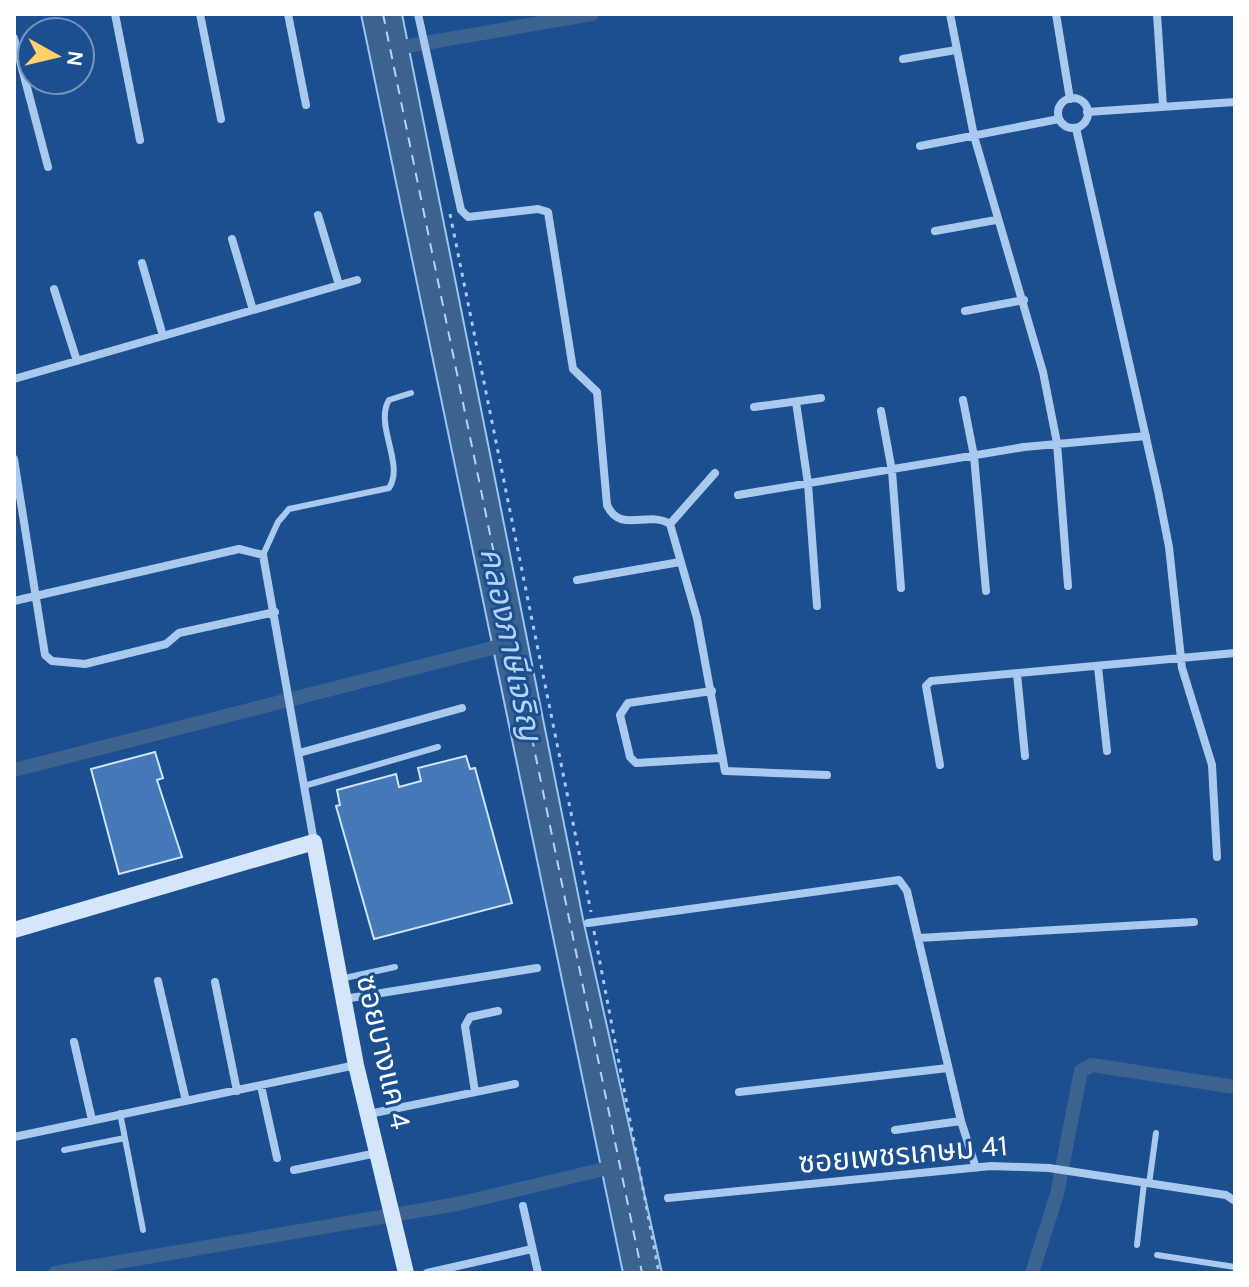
<svg xmlns="http://www.w3.org/2000/svg" width="1249" height="1287" font-family="Karla,'Noto Sans Thai',sans-serif">
<style>
.water{fill:#3c6290;stroke:#9cc4f0;stroke-width:2}
.lines{fill:none;stroke-linecap:round;stroke-linejoin:round}
.canal{stroke:#3c6290;stroke-width:14}
.ferry{stroke:#b5d3f5;stroke-width:2;stroke-dasharray:10 8;stroke-linecap:butt}
.building{fill:#4478b7;stroke:#cfe3fa;stroke-width:2}
.path{stroke:#a9c9ee;stroke-width:3;stroke-dasharray:4 6;stroke-linecap:butt}
.lane{stroke:#a9c9ee;stroke-width:6}
.street{stroke:#a9c9ee;stroke-width:8}
.secondary{stroke:#d6e6fa;stroke-width:16}
.labels{text-anchor:middle;dominant-baseline:central;stroke-width:6;stroke-linejoin:round;paint-order:stroke}
.street-label{font-size:30px;fill:#fff;stroke:#1b4f8f}
.water-label{font-size:32px;font-style:italic;fill:#b5d3f5;stroke:#1b4f8f}
</style>
<rect width="100%" height="100%" fill="#1b4f8f"/>
<!-- water -->
<path class="water" d="M361 14H402L583 919 662 1273H623Z"/>
<g class="lines">
<!-- canal -->
<path class="canal" d="M391 49 592 14
M14 770 508 644
M55 1273 457 1204 617 1166
M1032 1273 1057 1194 1081 1071 1092 1065 1235 1087"/>
<!-- ferry -->
<path class="ferry" d="M383 14 642 1273"/>
</g>
<!-- building -->
<path class="building" d="M155 752 163 778 157 780 182 857 119 874 91 769Z
M466 756 470 769 475 768 512 903 374 939 336 806 340 805 337 790 396 774 399 787 421 781 418 768Z"/>
<g class="lines">
<!-- path -->
<path class="path" d="M450 214 591 912
M594 931 659 1273"/>
<!-- lane -->
<path class="lane" d="M263 555 278 522 289 509 389 488C405 464 374 425 389 400L411 393
M304 786 438 747
M340 979 395 967
M120 1113 143 1230
M64 1150 125 1138
M1149 1184 1156 1133
M1137 1245 1144 1183
M1157 1255 1235 1267"/>
<!-- street -->
<path class="street" d="M115 14 140 140
M200 14 221 119
M288 14 306 105
M418 14 461 210 468 217 538 209 548 212 573 369 597 392 607 505C620 534 648 510 670 524L697 618 725 771 827 775
M950 14 974 136 1043 372 1057 443 1068 586
M1056 14 1070 99
M1157 14 1163 106
M14 38 48 167
M903 59 956 50
M1058 113a15 15 0 1 1 30 0a15 15 0 1 1-30 0Z
M1087 112 1235 102
M1076 128 1158 491 1169 547 1182 668 1212 765 1217 857
M920 146 1059 119
M318 215 339 285
M935 231 996 220
M232 239 253 310
M142 263 163 336
M54 289 77 361
M965 311 1024 300
M14 379 357 280
M963 400 974 456 986 591
M796 402 808 484 817 606
M754 407 821 398
M881 411 892 471 901 588
M14 459 45 655 52 661 85 664 166 644 179 633 275 612
M738 495 1024 447 1146 436
M670 524 715 473
M577 580 680 562
M14 601 239 549 263 555 314 842
M1098 667 1107 751
M1017 674 1025 756
M712 691 628 703 620 715 630 757 636 763 720 758
M299 753 462 708
M940 765 926 686 931 681 1235 653
M588 923 899 880 907 891 961 1121 976 1168
M919 938 1194 922
M158 981 186 1101
M215 982 237 1091
M344 999 537 968
M74 1042 92 1120
M261 1086 277 1158
M475 1092 465 1026 470 1017 498 1011
M739 1092 948 1068
M369 1114 515 1084
M895 1130 961 1121
M14 1137 356 1065
M294 1170 377 1153
M668 1198 991 1166 1049 1168 1226 1195 1235 1201
M523 1206 538 1273
M427 1273 532 1249"/>
<!-- secondary -->
<path class="secondary" d="M14 930 314 842 356 1065 406 1273"/>
</g>
<g class="labels">
<!-- street labels -->
<g class="street-label">
<text transform="translate(384 1052) rotate(77)">ซอยบางแค 4</text>
<text transform="translate(903 1154) rotate(-5)">ซอยเพชรเกษม 41</text>
</g>
<!-- water labels -->
<g class="water-label">
<text transform="translate(511 644) rotate(78)">คลองภาษีเจริญ</text>
</g>
</g>
<!-- border -->
<rect width="1249" height="1287" fill="none" stroke="#ffffff" stroke-width="32"/>
<!-- north arrow -->
<g transform="translate(56 56) rotate(98)"><circle r="38" fill="#1b4f8f" stroke="#7695bc" stroke-width="2"/>
<path d="M0-6L14 30L0 20L-14 30Z" fill="#ffd166"/>
<text y="-12" font-size="22" font-weight="bold" text-anchor="middle" fill="#ffffff">N</text>
</g>
</svg>
